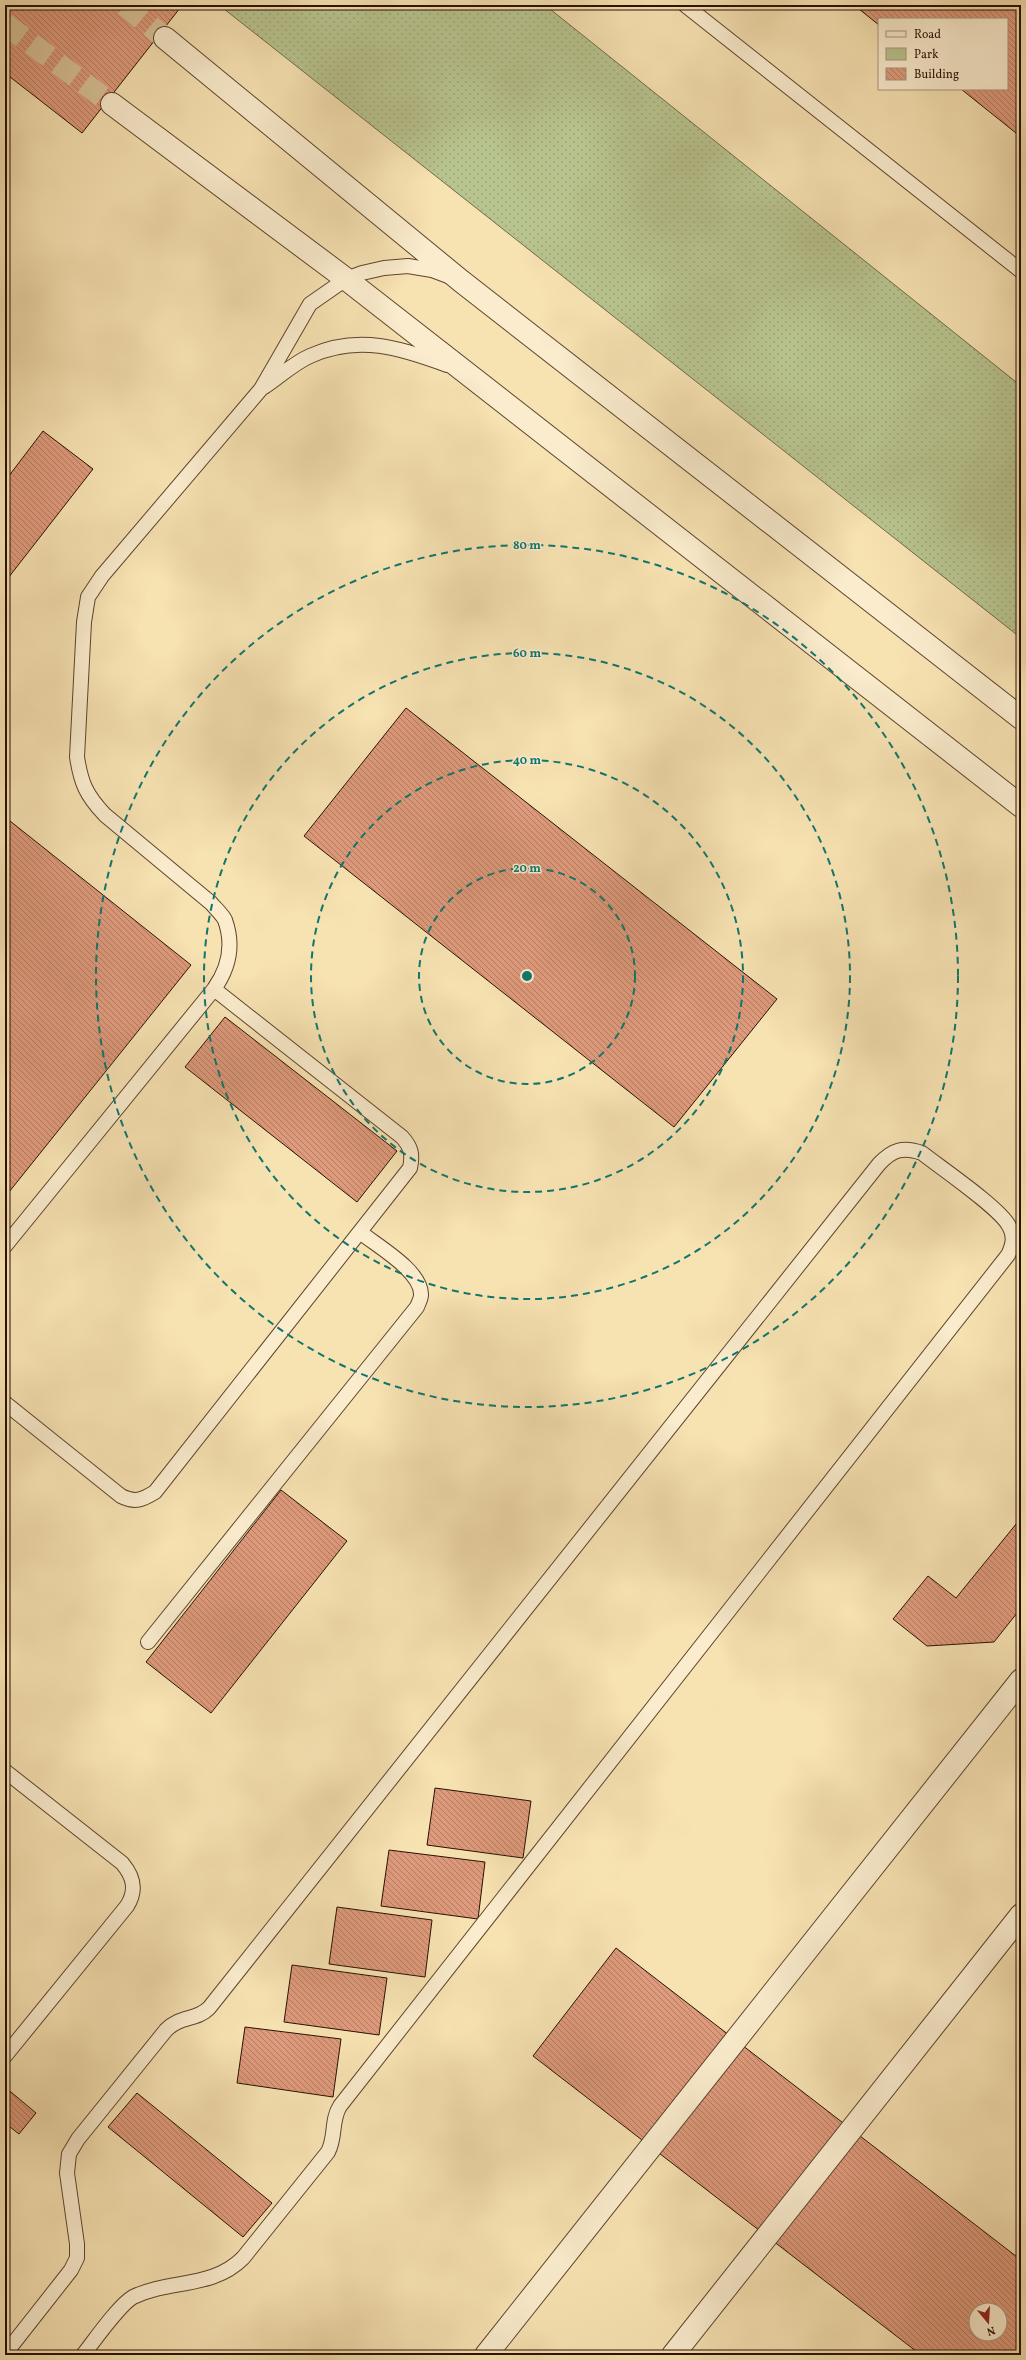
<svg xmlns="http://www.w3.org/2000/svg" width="1026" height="2360" font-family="Vollkorn,serif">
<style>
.green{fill:url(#green-dots);stroke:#716a49}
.building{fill:url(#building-back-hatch);stroke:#2a1003;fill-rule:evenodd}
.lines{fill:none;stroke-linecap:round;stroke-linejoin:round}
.minor-tunnel{stroke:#d8c298;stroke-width:22;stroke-dasharray:22 11;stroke-linecap:butt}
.service-casing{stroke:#5d442f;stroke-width:16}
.minor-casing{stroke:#5d442f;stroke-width:24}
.service{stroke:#faeccd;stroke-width:14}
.minor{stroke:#faeccd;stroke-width:22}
.ring{fill:none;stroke:#0f766e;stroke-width:2;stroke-dasharray:7 5}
.centre{fill:#0f766e;stroke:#faeccd;stroke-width:2}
.ring-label{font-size:12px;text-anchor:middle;font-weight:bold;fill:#0f766e;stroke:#faeccd;stroke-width:3;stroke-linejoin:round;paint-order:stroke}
</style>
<defs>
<pattern id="green-dots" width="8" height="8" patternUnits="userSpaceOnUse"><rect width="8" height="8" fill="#b8c48f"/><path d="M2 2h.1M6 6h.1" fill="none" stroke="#9ea77a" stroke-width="1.8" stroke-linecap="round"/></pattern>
<pattern id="building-back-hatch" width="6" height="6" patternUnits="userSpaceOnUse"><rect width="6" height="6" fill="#de9a7c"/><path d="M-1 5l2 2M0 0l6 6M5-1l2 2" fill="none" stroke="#b47c63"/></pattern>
</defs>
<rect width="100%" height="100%" fill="#f7e2b2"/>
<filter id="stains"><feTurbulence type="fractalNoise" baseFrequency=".005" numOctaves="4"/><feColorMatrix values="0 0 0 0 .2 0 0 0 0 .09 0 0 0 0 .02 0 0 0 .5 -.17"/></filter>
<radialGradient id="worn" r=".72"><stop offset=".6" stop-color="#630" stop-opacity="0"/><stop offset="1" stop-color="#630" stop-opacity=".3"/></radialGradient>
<!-- green -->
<path class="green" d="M219 5H545L1021 386V638Z"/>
<!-- building -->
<path class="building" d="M5 5H177L180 8 82 133 5 73Z
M854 5H1021V137L961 89H1007V19H879V25Z
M43 431 93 469 5 582V481Z
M406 708 777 999 674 1127 304 836Z
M5 817 191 965 5 1197Z
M225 1017 397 1151 357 1202 185 1067Z
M281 1490 347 1541 211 1713 146 1662Z
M1021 1518V1608L994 1642 927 1646 893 1619 928 1576 956 1598Z
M435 1788 531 1801 523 1858 427 1845Z
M389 1850 485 1862 478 1919 381 1906Z
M337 1907 432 1920 425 1977 329 1964Z
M616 1948 1021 2260V2355H921L533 2056ZM976 2310H1000V2334H976Z
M292 1965 387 1978 379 2035 284 2022Z
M245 2027 341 2039 333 2097 237 2083Z
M5 2087 36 2113 19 2134 5 2123Z
M137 2093 272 2203 243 2237 108 2127Z"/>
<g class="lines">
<!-- minor-tunnel -->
<path class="minor-tunnel" d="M125 5 165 38
M5 24 112 104"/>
<!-- service casing -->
<g class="service-casing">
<path id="service" d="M685 5 1021 271
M264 387C279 377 294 363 310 356 358 334 401 348 447 365
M5 1246 214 989C229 968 234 945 225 920 222 914 215 908 211 903L105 815C86 795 81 783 77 757L84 622 88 597 102 576 261 389 310 304 346 279 362 273 384 268 408 266 432 270 448 276
M5 1403 121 1496C135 1503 142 1500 155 1492L410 1168C413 1154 411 1147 402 1137L214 989
M148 1642 417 1307C418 1304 421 1299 421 1295 422 1271 377 1246 360 1232
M5 1771 122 1863C134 1877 137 1890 127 1906L5 2056
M5 2354 71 2270 77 2258V2244L67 2173 69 2154 78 2139 166 2030C181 2015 196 2021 209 2008L879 1164C892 1150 903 1146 922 1153 941 1168 1000 1208 1009 1226 1015 1236 1013 1245 1008 1255L340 2106C331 2120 336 2137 328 2152L243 2258C212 2289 170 2279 133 2297 119 2305 94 2341 83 2355"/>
</g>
<!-- minor casing -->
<g class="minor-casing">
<path id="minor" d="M165 38 461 281 1021 718
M112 104 346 279 1021 806
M486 2355 1021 1680
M673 2355 1021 1915"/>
</g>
<!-- service -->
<use href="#service" class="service"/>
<!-- minor -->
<use href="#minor" class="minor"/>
</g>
<!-- distance rings -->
<g class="ring">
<circle cx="527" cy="976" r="108"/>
<circle cx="527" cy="976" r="216"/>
<circle cx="527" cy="976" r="323"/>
<circle cx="527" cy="976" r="431"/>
</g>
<circle cx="527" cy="976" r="6" class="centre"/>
<g class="ring-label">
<text x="527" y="549">80 m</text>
<text x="527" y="657">60 m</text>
<text x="527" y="764">40 m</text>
<text x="527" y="872">20 m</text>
</g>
<!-- margin -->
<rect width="1026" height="2360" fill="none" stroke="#f7e2b2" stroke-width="20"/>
<rect x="6" y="6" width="1014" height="2348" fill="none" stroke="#2a1003" stroke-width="2"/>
<rect x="10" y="10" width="1006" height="2340" fill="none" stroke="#2a1003"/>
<!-- legend -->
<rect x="878" y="18" width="130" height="72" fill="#faeccd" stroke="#a7947c"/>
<rect x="886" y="31" width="20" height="6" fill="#faeccd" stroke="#a7947c"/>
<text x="914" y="38" font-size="12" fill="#2a1003">Road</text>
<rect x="886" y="48" width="20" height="12" fill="#b8c48f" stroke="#a7947c"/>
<text x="914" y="58" font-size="12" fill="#2a1003">Park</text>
<rect x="886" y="68" width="20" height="12" fill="url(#building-back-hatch)" stroke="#a7947c"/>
<text x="914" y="78" font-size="12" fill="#2a1003">Building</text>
<!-- north arrow -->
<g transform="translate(988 2322) rotate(162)"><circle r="19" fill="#faeccd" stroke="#a7947c"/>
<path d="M0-3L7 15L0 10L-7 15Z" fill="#8f2418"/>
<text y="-6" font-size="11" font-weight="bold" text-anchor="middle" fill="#2a1003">N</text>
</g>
<rect width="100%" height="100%" filter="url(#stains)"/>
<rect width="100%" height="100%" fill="url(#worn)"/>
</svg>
